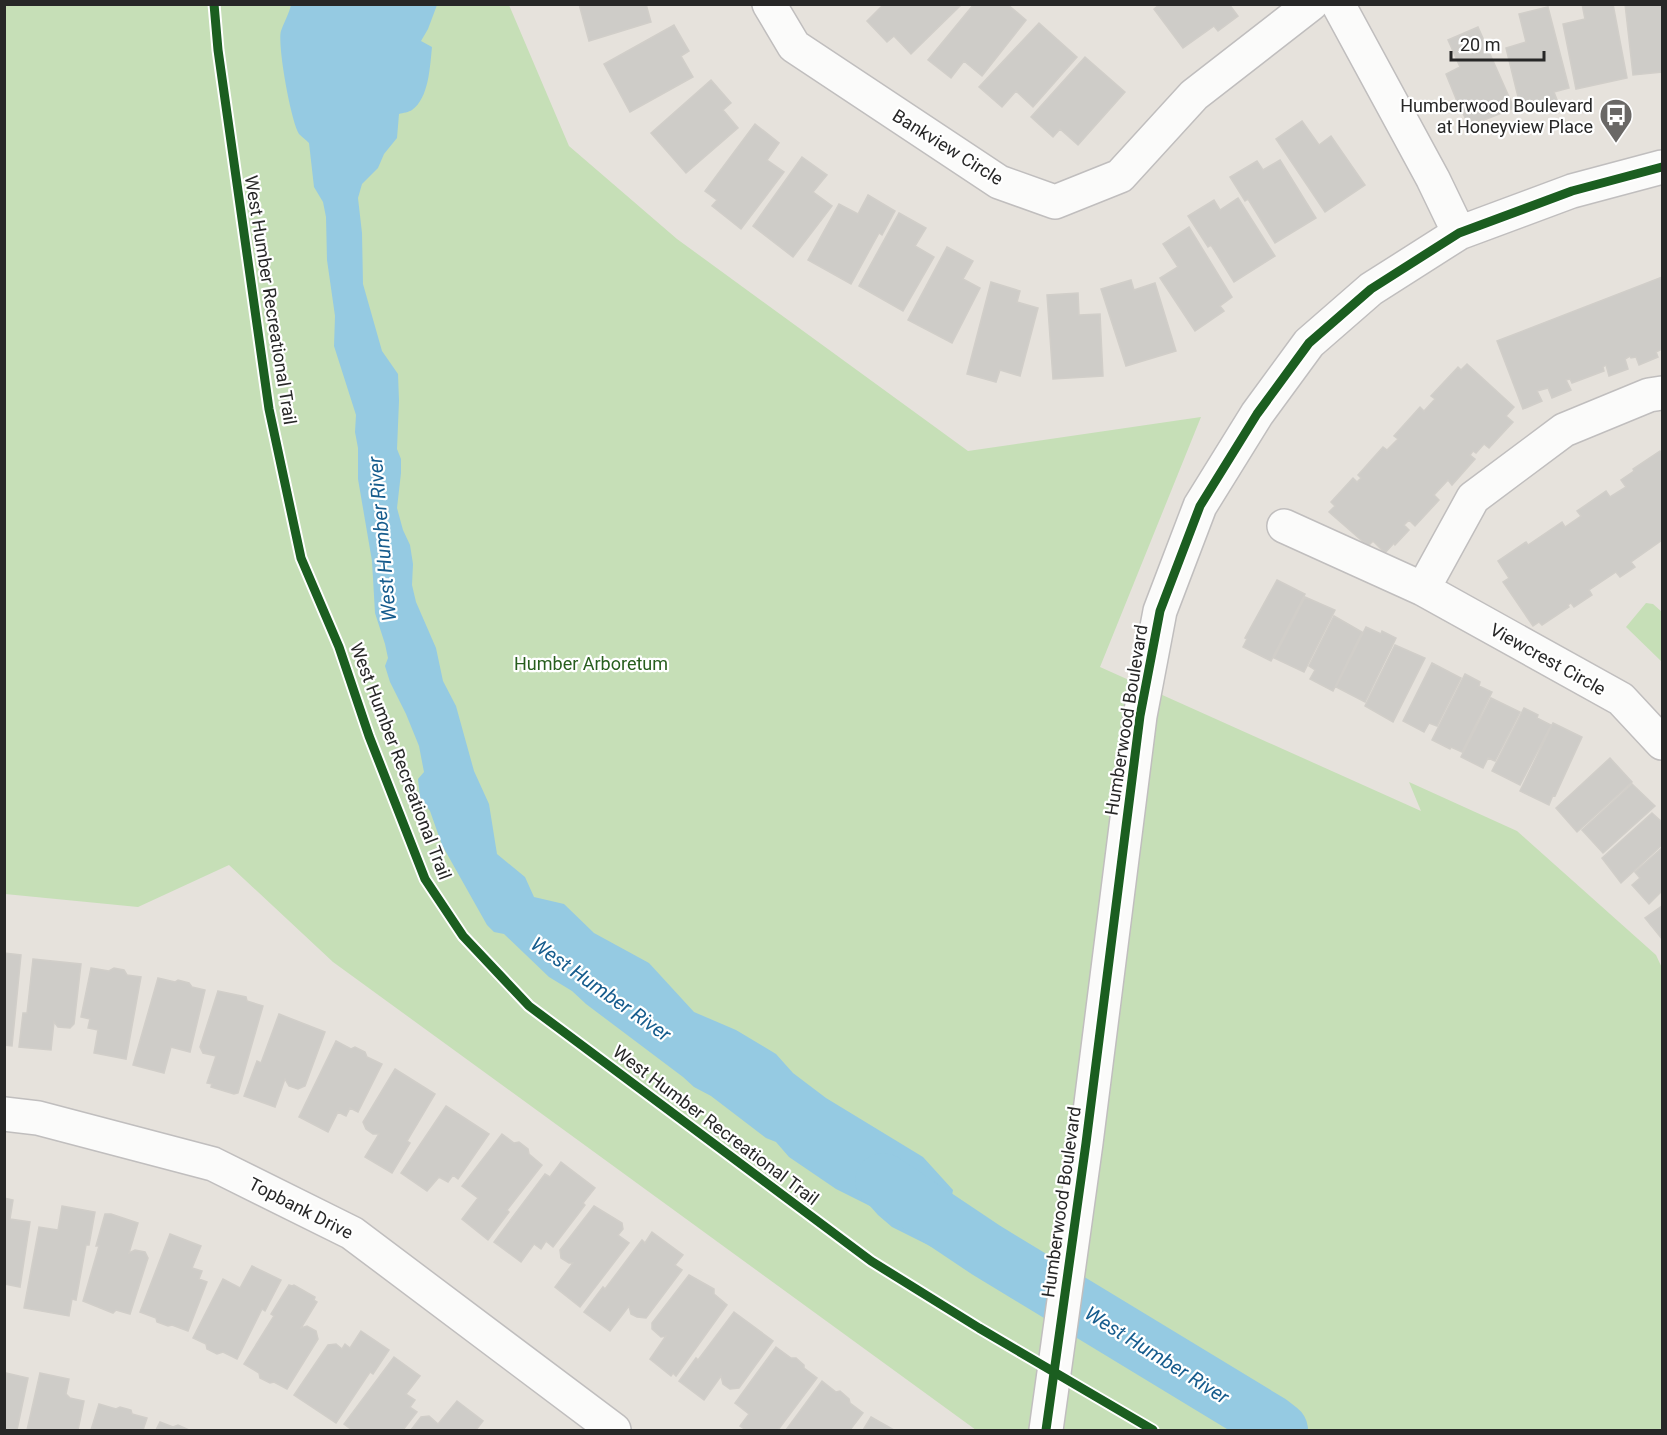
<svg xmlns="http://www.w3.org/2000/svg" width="1667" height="1435" font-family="Roboto,sans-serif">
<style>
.green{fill:#c6dfb7}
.water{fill:#95cae2}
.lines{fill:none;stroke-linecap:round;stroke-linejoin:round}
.river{stroke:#95cae2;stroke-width:56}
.building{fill:#ceccc8;stroke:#d1cec9;stroke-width:1.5}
.minor-casing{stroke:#c0bebe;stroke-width:36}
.minor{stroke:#fbfbfa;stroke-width:33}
.cycleway-casing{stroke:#fff;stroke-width:13}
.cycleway{stroke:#1b5e20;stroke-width:9}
.labels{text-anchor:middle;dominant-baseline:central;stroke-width:4.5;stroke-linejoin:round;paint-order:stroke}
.poi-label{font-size:18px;fill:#272727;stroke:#fff;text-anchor:end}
.street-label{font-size:18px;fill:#272727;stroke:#fff}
.park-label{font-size:18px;fill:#275e1d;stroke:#fff}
.water-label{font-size:20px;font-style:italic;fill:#165c8d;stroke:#fff}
</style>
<rect width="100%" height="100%" fill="#e6e2dc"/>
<!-- green -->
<path class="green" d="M4 5H509L569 146 677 239 968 451 1201 417 1100 667 1421 811 1409 782 1517 831 1656 955 1662 968V1430H976L333 962 229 865 138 907 5 894Z
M1646 603 1653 604 1662 612V662L1626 627Z"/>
<!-- water -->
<path class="water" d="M291 5H437L428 29 421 41 432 47C430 66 429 98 412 110 409 112 403 113 399 114L397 138 384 154 378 168 362 184 358 198 362 233 363 284 382 351 398 374 399 401 397 449 401 459V473L397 508 403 530 410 545 413 564 412 585 416 602 436 648 443 681 456 706 474 771 489 804 497 854 525 877 534 897 564 904 594 933 649 963 694 1012 736 1030 776 1054 793 1073 826 1098 923 1157 953 1190 942 1248 932 1247 892 1227 878 1215 870 1206 836 1189 789 1157 776 1142 766 1138 711 1096 694 1087 683 1077 586 1004 572 991 549 977 504 934 494 932 487 925 442 845 430 811 420 797 418 779 424 772 419 746 406 714 390 682 385 666 388 658 385 644 375 613 372 561 358 479V448L355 432 356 415 334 346 335 316 327 260 326 217 323 202 314 187 309 143C306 140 302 137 299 134 291 122 277 44 281 31 284 22 289 14 291 5Z"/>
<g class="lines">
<!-- river -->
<path class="river" d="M883 1181 986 1250 1271 1423 1280 1430"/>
</g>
<!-- building -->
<path class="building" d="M579 4H646L651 22 589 41Z
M884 4H962L911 54 894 36 887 42 867 21Z
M974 4H1007L1026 20 982 76 964 61 951 78 928 60Z
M1160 4H1229L1238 16 1218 31 1214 26 1183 48 1154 9Z
M1582 4H1613L1627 78 1576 89 1563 24 1585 19Z
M1625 4H1662V72L1633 75Z
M1548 7 1569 88 1554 92 1557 100 1521 109 1506 48 1526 42 1519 14Z
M1039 23 1077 57 1033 107 1016 91 1002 107 979 87Z
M674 25 689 51 681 56 693 77 630 112 604 64Z
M1478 27 1514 108 1469 126 1462 111H1461L1446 74 1460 67 1448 40Z
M1085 57 1125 92 1078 145 1060 129 1053 137 1031 117Z
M711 80 731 103 723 110 738 128 686 173 651 133Z
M1302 121 1319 145 1331 136 1365 185 1325 212 1276 139Z
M755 124 779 143 767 160 784 172 741 229 712 206 717 200 705 191Z
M802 157 827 175 813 192 832 206 793 257 753 226Z
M1280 160 1316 218 1275 243 1248 199 1245 201 1230 177 1257 161 1263 170Z
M868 195 895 211 882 235 879 233 851 284 808 260 839 204 858 214Z
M1238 198 1275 256 1234 282 1211 245 1208 247 1188 216 1214 200 1220 210Z
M899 213 926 228 915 246 934 257 903 311 859 286Z
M1189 227 1232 297 1220 306 1224 311 1195 331 1160 278 1178 267 1163 244Z
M947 247 973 261 963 279 980 288 952 343 908 320Z
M1662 277V349L1656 352 1658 357 1639 365 1636 357 1631 358 1630 356 1625 359 1628 369 1609 376 1606 365 1603 367 1604 371 1572 383 1570 379 1566 380 1571 390 1552 398 1548 388 1537 391 1542 401 1523 409 1497 341Z
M1131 280 1134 290 1155 283 1176 351 1126 366 1101 289Z
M991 282 1020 291 1017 302 1038 308 1020 376 1000 370 996 382 967 374Z
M1078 293 1079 315 1100 314 1103 376 1053 379 1047 295Z
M1467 364 1514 407 1506 416 1513 422 1489 448 1484 444 1476 453 1473 451 1470 455 1475 459 1452 485 1448 480 1434 495 1439 500 1415 526 1409 520 1404 525 1409 530 1395 545 1394 543 1385 553 1373 541 1368 546 1329 512 1335 506 1331 502 1353 478 1357 482 1361 478 1358 475 1383 447 1387 450 1398 439 1394 436 1420 407 1424 411 1435 399 1431 396 1458 367 1461 370Z
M1660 451 1662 454V540L1631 562 1635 567 1620 577 1616 572 1589 590 1592 595 1574 607 1571 603 1568 605 1569 607 1542 625 1539 622 1533 626 1503 582 1509 578 1498 561 1526 542 1528 545 1562 522 1565 527 1581 516 1577 511 1606 491 1610 497 1626 487 1621 480 1634 471 1633 469Z
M1277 580 1305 594 1271 661 1243 647 1247 639 1245 638Z
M1305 597 1335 610 1304 672 1274 658Z
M1334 616 1362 632 1333 691 1310 679 1315 670 1309 666Z
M1366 627 1381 634 1382 631 1396 638 1365 702 1336 687Z
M1395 645 1425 658 1393 722 1365 706Z
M1432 663 1461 678 1437 726 1429 723 1424 732 1403 721Z
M1465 674 1480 682 1479 686 1492 692 1462 752 1451 747 1450 749 1432 740Z
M1491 698 1520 712 1495 761 1488 758 1483 768 1461 757Z
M1524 708 1538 715 1537 718 1551 725 1520 785 1492 771Z
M1553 723 1582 737 1555 796 1553 795 1549 805 1520 791Z
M1610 758 1632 782 1577 832 1556 808Z
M1632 784 1655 806 1603 853 1582 830Z
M1652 813 1662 822V845L1621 883 1602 858Z
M1662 848V891L1649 904 1632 885 1640 878 1635 872Z
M1662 906V939L1645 918Z
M4 953 21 955 12 1046 4 1045Z
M33 959 81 964 74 1024 70 1028 58 1027 54 1022 51 1050 19 1047 23 1013H27Z
M91 968 109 971 114 968 124 970 127 975 141 977 126 1059 94 1053 98 1030 88 1028 90 1019 81 1017Z
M158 978 175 982 178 980 189 983 192 987 205 990 190 1052 171 1047 164 1073 133 1065Z
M218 991 246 997 247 1001 263 1006 238 1093 234 1094 211 1087 212 1084 207 1083 216 1056 203 1053 200 1047Z
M279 1014 325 1032 305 1086 298 1089 289 1086 285 1079 275 1107 244 1096 257 1061 261 1063Z
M336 1041 351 1049 355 1047 365 1052 367 1057 382 1064 358 1112 350 1108 346 1116 338 1112 328 1132 299 1117Z
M395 1069 435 1094 407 1141 410 1143 392 1173 365 1157 379 1134H373L366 1129 363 1122Z
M446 1106 489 1134 458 1179 453 1175 448 1182 439 1177 427 1191 401 1173Z
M502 1134 514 1143 519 1142 528 1149 529 1154 542 1165 507 1210 509 1212 488 1240 462 1219 478 1198 462 1186Z
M561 1162 595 1188 583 1203 585 1205 553 1247 546 1241 541 1249 534 1244 521 1262 494 1242 545 1174 550 1177Z
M4 1198 13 1200 10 1219 30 1222 20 1287 4 1284Z
M62 1206 95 1212 89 1245H86L76 1300 72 1299 69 1316 24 1308 39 1227 58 1230Z
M594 1206 622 1223 623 1229 618 1235 629 1243 580 1307 555 1287 573 1263H569L561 1258 560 1250Z
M105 1214H111L138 1223 129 1253 135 1250 145 1252 148 1258 130 1314 116 1310 113 1313 83 1301 99 1246H96Z
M652 1232 683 1255 675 1265 682 1270 646 1318 637 1317 631 1314 629 1306 610 1331 584 1312 603 1287 605 1289 642 1240 645 1243Z
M170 1234 201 1246 192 1268 202 1271 199 1279 207 1282 188 1331 172 1325 168 1326 157 1322 156 1318 140 1312Z
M252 1266 281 1280 265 1311 262 1309 237 1359 223 1352 217 1354 207 1349 206 1344 193 1338 223 1279 240 1288Z
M689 1275 714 1289V1294L727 1305 676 1376 673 1373 671 1376 650 1359 666 1336 661 1337 652 1329V1323Z
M289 1285 292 1286 294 1285 315 1297 314 1300 317 1302 301 1328 307 1326 316 1331 318 1339 287 1389 274 1382 270 1383 260 1378 259 1373 244 1364 274 1316 271 1314Z
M734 1312 773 1341 739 1388 730 1389 723 1384 721 1376 704 1400 679 1381 696 1358 698 1360Z
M361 1331 389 1350 373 1374 370 1372 336 1423 294 1395 328 1345 336 1344 342 1349 345 1344 350 1348Z
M776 1347 791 1358H796L804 1365V1368L817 1378 778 1430H746L740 1426 749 1414 735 1403Z
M394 1357 420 1376 406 1394 415 1400 410 1407 417 1412 403 1430H352L344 1424Z
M6 1373 28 1378 17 1430H4Z
M40 1373 69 1379 66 1394 70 1398 84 1401 78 1430H27Z
M822 1381 836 1392 840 1391 849 1399 850 1403 863 1413 850 1430H786Z
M457 1401 483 1421 476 1430H411L421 1417 429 1416 438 1424Z
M99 1404 116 1409 120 1407 131 1410 132 1414 147 1418 143 1430H91Z
M871 1417 894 1430H863Z
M160 1422 173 1427 178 1425 189 1430H156Z"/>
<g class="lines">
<!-- minor casing -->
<g class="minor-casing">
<path id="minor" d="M769 4 794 46 999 182 1055 202 1120 176 1194 95 1311 4
M1338 4 1433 179 1459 233
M1284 526 1423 589 1621 699 1662 743
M1423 589 1473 498 1564 430 1649 395 1662 393
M4 1114 38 1118 213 1164 352 1233 614 1430
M1046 1430 1086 1143 1140 716 1160 611 1200 506 1257 414 1309 343 1371 289 1459 233 1572 191 1662 167"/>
</g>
<!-- minor -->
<use href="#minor" class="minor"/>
<!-- cycleway casing -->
<g class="cycleway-casing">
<path id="cycleway" d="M214 4 218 50 269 409 301 558 339 647 369 736 425 879 463 936 529 1006 871 1261 979 1328 1153 1430
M1046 1430 1086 1143 1140 716 1160 611 1200 506 1257 414 1309 343 1371 289 1459 233 1572 191 1662 167"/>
</g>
<!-- cycleway -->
<use href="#cycleway" class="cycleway"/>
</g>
<!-- icons -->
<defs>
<g id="bus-pin" transform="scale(1.725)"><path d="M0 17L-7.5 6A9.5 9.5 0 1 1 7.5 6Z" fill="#6a6866" stroke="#fff"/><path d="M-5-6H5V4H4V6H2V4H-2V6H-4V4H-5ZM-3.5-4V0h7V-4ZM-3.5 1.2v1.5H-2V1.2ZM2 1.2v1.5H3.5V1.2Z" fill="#fff"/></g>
</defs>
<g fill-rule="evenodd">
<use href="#bus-pin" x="1616" y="115"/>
</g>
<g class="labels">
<!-- poi labels -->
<g class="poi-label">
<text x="1593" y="105">Humberwood Boulevard<tspan x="1593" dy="21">at Honeyview Place</tspan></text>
</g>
<!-- street labels -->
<g class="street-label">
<text transform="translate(948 147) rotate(32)">Bankview Circle</text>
<text transform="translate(271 300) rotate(81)">West Humber Recreational Trail</text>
<text transform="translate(1548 659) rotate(29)">Viewcrest Circle</text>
<text transform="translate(1126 720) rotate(-81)">Humberwood Boulevard</text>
<text transform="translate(401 761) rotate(69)">West Humber Recreational Trail</text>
<text transform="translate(716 1125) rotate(37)">West Humber Recreational Trail</text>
<text transform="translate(1061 1202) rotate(-82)">Humberwood Boulevard</text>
<text transform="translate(301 1208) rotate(27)">Topbank Drive</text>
</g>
<!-- park labels -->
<g class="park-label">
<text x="591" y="663">Humber Arboretum</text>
</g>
<!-- water labels -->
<g class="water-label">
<text transform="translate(382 539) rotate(-95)">West Humber River</text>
<text transform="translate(601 989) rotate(35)">West Humber River</text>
<text transform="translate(1157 1355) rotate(32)">West Humber River</text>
</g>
</g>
<!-- border -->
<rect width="1667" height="1435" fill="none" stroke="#272727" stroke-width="12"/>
<!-- scale -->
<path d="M1451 51v9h93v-9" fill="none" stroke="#272727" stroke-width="3"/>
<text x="1460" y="51" font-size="18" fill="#272727" stroke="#ffffff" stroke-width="4.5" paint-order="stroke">20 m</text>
</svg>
